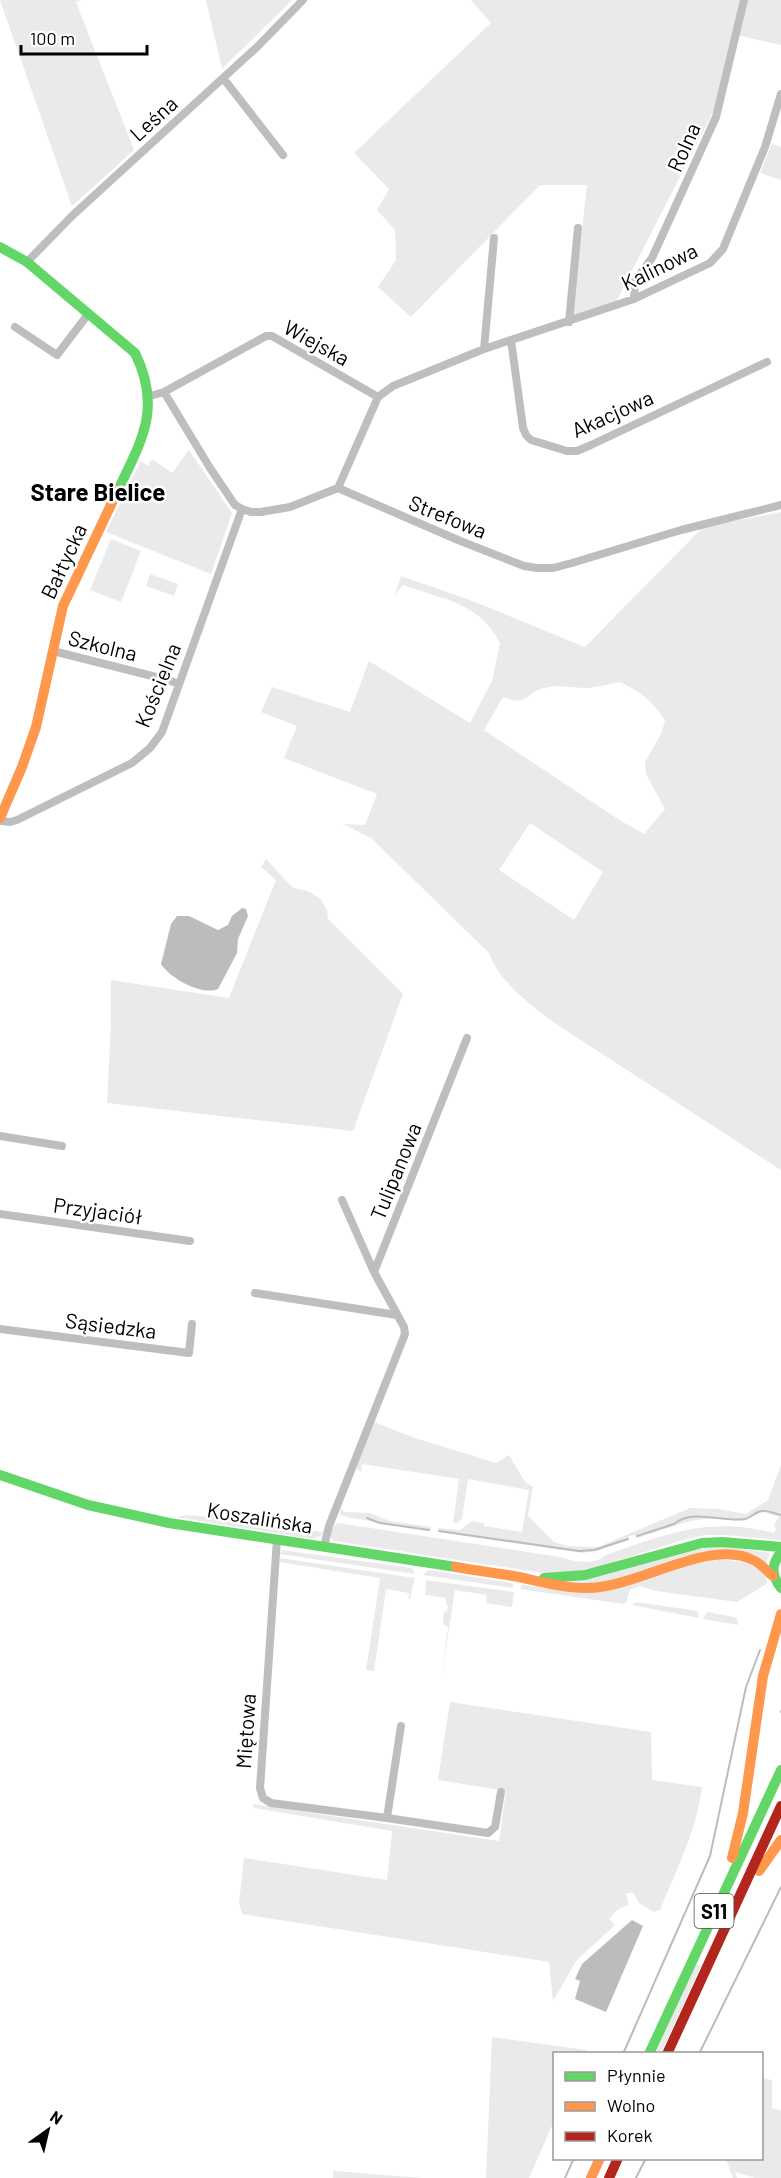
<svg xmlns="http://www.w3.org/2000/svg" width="781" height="2178" font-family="Barlow,sans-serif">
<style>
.green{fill:#eaeaea;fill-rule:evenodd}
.water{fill:#bcbcbc}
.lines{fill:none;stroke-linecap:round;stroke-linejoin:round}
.stream{stroke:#bcbcbc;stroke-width:2}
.street{stroke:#bebebe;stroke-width:8}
.fast{stroke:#63d668;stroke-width:10}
.slow{stroke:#ff974d;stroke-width:10}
.jam{stroke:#b3261e;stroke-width:10}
.labels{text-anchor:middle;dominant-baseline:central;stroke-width:5;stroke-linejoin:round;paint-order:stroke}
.shield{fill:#fff;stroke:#4c4c4c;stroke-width:1.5}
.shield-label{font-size:20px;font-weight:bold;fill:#000}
.street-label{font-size:21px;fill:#000;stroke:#fff}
.quarter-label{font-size:24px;font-weight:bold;fill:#000;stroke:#fff}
</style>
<rect width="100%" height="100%" fill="#fff"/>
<!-- green -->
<path class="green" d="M0 0H81L76 2 134 150 72 206Z
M206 0H292L222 69Z
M471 0H781V45L732 34 714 110 616 302 573 315 587 185H540L411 317 378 287 396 260 395 230 377 210 389 189 354 153 491 23Z
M772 144 781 147V180L760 173Z
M189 450 232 513 211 574 106 532 141 461 148 466 152 459 172 473Z
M781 512V1170L553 1022C531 1005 498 981 489 953L371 838 343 824 365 825 377 794 284 758 297 726 261 712 272 687 350 712 369 661 470 723 492 681 500 643C478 601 443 600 403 585L395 595 401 576 470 600 585 647 701 529 713 525ZM620 682C641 693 652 699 665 721L661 734 645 762 646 774 665 809 644 834 621 821 484 730 503 697C530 707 523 693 545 688 558 684 573 688 587 688 598 687 609 684 620 682ZM530 823 603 872 574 920 499 870Z
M111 539 141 551 121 602 90 590Z
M150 574 178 584 174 596 146 586Z
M266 859 293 888 308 891 321 899 327 910 328 919 403 994 353 1131 107 1103 111 1025V980L229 998 276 880 261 867Z
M374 1422 415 1438 496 1463 509 1455 525 1482 533 1487 528 1516 554 1542 567 1546 592 1547H598L690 1508 719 1509 746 1514 768 1500 781 1465V1540L725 1535H706L686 1539 591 1569 562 1573H543L335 1541 332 1540C329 1533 332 1526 338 1523L560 1557C575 1562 593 1566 606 1555 666 1534 710 1516 774 1533L776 1530 774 1525 779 1517 763 1512 743 1520 712 1518 690 1521 637 1538 635 1535 629 1536V1540L597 1551 582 1553 438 1532V1528L460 1530 472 1521 484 1523V1526L522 1532 529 1490 468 1479 462 1518 459 1522 453 1523 459 1479 362 1464 361 1472 356 1468Z
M341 1508 344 1512 370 1513 390 1521 431 1527 430 1531 346 1517 340 1514Z
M187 1515 235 1519 323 1532 321 1536 313 1539 176 1517Z
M723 1546 770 1553 766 1563 755 1556 707 1551 674 1559 636 1576 589 1585 569 1581 690 1550Z
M282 1550 412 1568 415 1574 280 1554Z
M280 1558 415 1578 410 1598 408 1599 409 1593 386 1589 374 1671 366 1670 380 1578 279 1562Z
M720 1560C735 1560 764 1563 767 1582L765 1585 737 1602 656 1591 640 1586 630 1590 626 1603 623 1604 520 1589 522 1585 562 1590 701 1562Z
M428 1570 511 1583 513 1585V1588L423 1575Z
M426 1580 514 1592 512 1607 486 1603 487 1595 455 1590 441 1681 448 1627 443 1624 444 1611 447 1612 448 1605H446V1598L425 1595Z
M636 1602 698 1611 699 1618 632 1605Z
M707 1612 734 1617 737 1618 738 1625 703 1619Z
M450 1702 651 1732 652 1780 702 1787C696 1832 677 1868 660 1910L654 1912 640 1904 633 1892 626 1894 629 1904 617 1910 609 1919 615 1925 576 1961 553 2001 549 1962 242 1914 239 1903 244 1858 387 1880 392 1831 254 1808 253 1804 499 1841 506 1791 438 1780Z
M696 1964 701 1966 661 2053 655 2054Z
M492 2037 586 2050 585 2053 554 2054V2121L529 2178H486Z
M762 2078 772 2080V2108L781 2111V2178H755L735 2172 737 2178H733L726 2159 762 2158Z
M333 2171H334L422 2178H333Z"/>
<!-- water -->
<path class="water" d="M242 908 246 909 248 916 238 939 237 953 218 989C201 996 170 978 161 964L171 924 177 916H189L218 930 228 925 232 916Z
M632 1920 643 1926 606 2012 575 1999 580 1981 575 1979 582 1964Z"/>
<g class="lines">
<!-- stream -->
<path class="stream" d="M367 1518 380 1523 429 1530
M439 1531 579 1551 594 1550 628 1539
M637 1536 674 1524C693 1508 723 1523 745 1519 751 1518 756 1511 762 1511 768 1510 776 1514 781 1515
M781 1712V1711
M623 2054 710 1856 746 1687 760 1650
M699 2054 781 1887
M565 2178 574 2158
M636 2178 646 2158"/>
<!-- street -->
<path class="street" d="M223 78 283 155
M27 262 73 215 257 47 303 0
M634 299 635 281 652 258 716 117 744 0
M569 322 578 228
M15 327 57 355 89 313
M511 340 523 428 526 435 531 440 567 451H577L591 445 767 362
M484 349 494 238
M164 392 210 468 235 505 242 509 251 512H261L290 507 338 488
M150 396 164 392 266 336H272L378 397
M338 488 378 397 393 386 484 349 634 299 710 263 723 249 727 239 765 147 781 94
M338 488 458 540 524 566 537 568H553L572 563 681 530 781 505
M53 651 168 680 179 684
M0 821 10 822 17 820 132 763 150 748 162 732 242 509
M0 1136 62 1146
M342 1200 374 1272
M0 1214 190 1241
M255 1293 397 1315
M0 1329 189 1353 192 1324
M277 1539 260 1788 263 1798 271 1803 387 1818 401 1726
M324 1547 329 1526 405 1334 404 1327 374 1272 467 1038
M387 1818 488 1833 495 1827 501 1792"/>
<!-- fast -->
<path class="fast" d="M0 247 27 262 135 353C162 408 142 440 118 490
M0 1475 88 1505 169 1523 456 1567
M781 1552C771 1565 771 1575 781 1588
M544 1578 585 1575 702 1543 722 1542 781 1547
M649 2054 781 1770"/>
<!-- slow -->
<path class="slow" d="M0 818 22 767 36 727 63 606 118 490
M456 1567C477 1571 498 1573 519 1577 542 1582 564 1588 587 1588 638 1588 710 1536 755 1561 762 1565 767 1571 773 1576
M732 1858 743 1813 763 1676 781 1614
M759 1871 781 1840
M591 2178 600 2158"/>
<!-- jam -->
<path class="jam" d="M667 2054 781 1806
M609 2178 618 2158"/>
</g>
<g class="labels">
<!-- shield labels -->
<rect class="shield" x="694.5" y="1894" width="39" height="34" rx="4.5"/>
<g class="shield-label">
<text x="714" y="1911">S11</text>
</g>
<!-- street labels -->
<g class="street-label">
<text transform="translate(153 118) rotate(-42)">Leśna</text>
<text transform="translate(683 147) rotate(-66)">Rolna</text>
<text transform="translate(659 266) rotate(-26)">Kalinowa</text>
<text transform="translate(317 342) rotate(29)">Wiejska</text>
<text transform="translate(612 413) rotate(-24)">Akacjowa</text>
<text transform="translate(448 516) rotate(22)">Strefowa</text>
<text transform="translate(63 561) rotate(-65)">Bałtycka</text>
<text transform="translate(103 645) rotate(14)">Szkolna</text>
<text transform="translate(157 685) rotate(-68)">Kościelna</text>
<text transform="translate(395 1171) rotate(-68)">Tulipanowa</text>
<text transform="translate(98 1210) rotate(8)">Przyjaciół</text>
<text transform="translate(111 1325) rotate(7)">Sąsiedzka</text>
<text transform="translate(260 1517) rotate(9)">Koszalińska</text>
<text transform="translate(245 1731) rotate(-86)">Miętowa</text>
</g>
<!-- quarter labels -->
<g class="quarter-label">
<text x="98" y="491">Stare Bielice</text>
</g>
</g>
<!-- legend -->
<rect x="553" y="2052" width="210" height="108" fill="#ffffff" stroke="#999999" stroke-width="1.5"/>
<rect x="565" y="2072" width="30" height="9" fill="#63d668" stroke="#999999" stroke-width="1.5"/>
<text x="607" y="2082" font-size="18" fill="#000000">Płynnie</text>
<rect x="565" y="2102" width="30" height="9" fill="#ff974d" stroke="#999999" stroke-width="1.5"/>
<text x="607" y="2112" font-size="18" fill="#000000">Wolno</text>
<rect x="565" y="2132" width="30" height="9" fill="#b3261e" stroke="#999999" stroke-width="1.5"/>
<text x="607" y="2142" font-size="18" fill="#000000">Korek</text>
<!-- north arrow -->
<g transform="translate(48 2130) rotate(34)" stroke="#ffffff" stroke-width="4.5" paint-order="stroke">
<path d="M0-4.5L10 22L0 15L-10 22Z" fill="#000000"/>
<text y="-9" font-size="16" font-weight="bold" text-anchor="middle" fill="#000000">N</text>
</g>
<!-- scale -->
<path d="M21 45v9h126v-9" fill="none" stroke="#000000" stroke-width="3"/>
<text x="30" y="45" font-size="18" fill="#000000" stroke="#ffffff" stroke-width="4.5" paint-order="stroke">100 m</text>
</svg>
